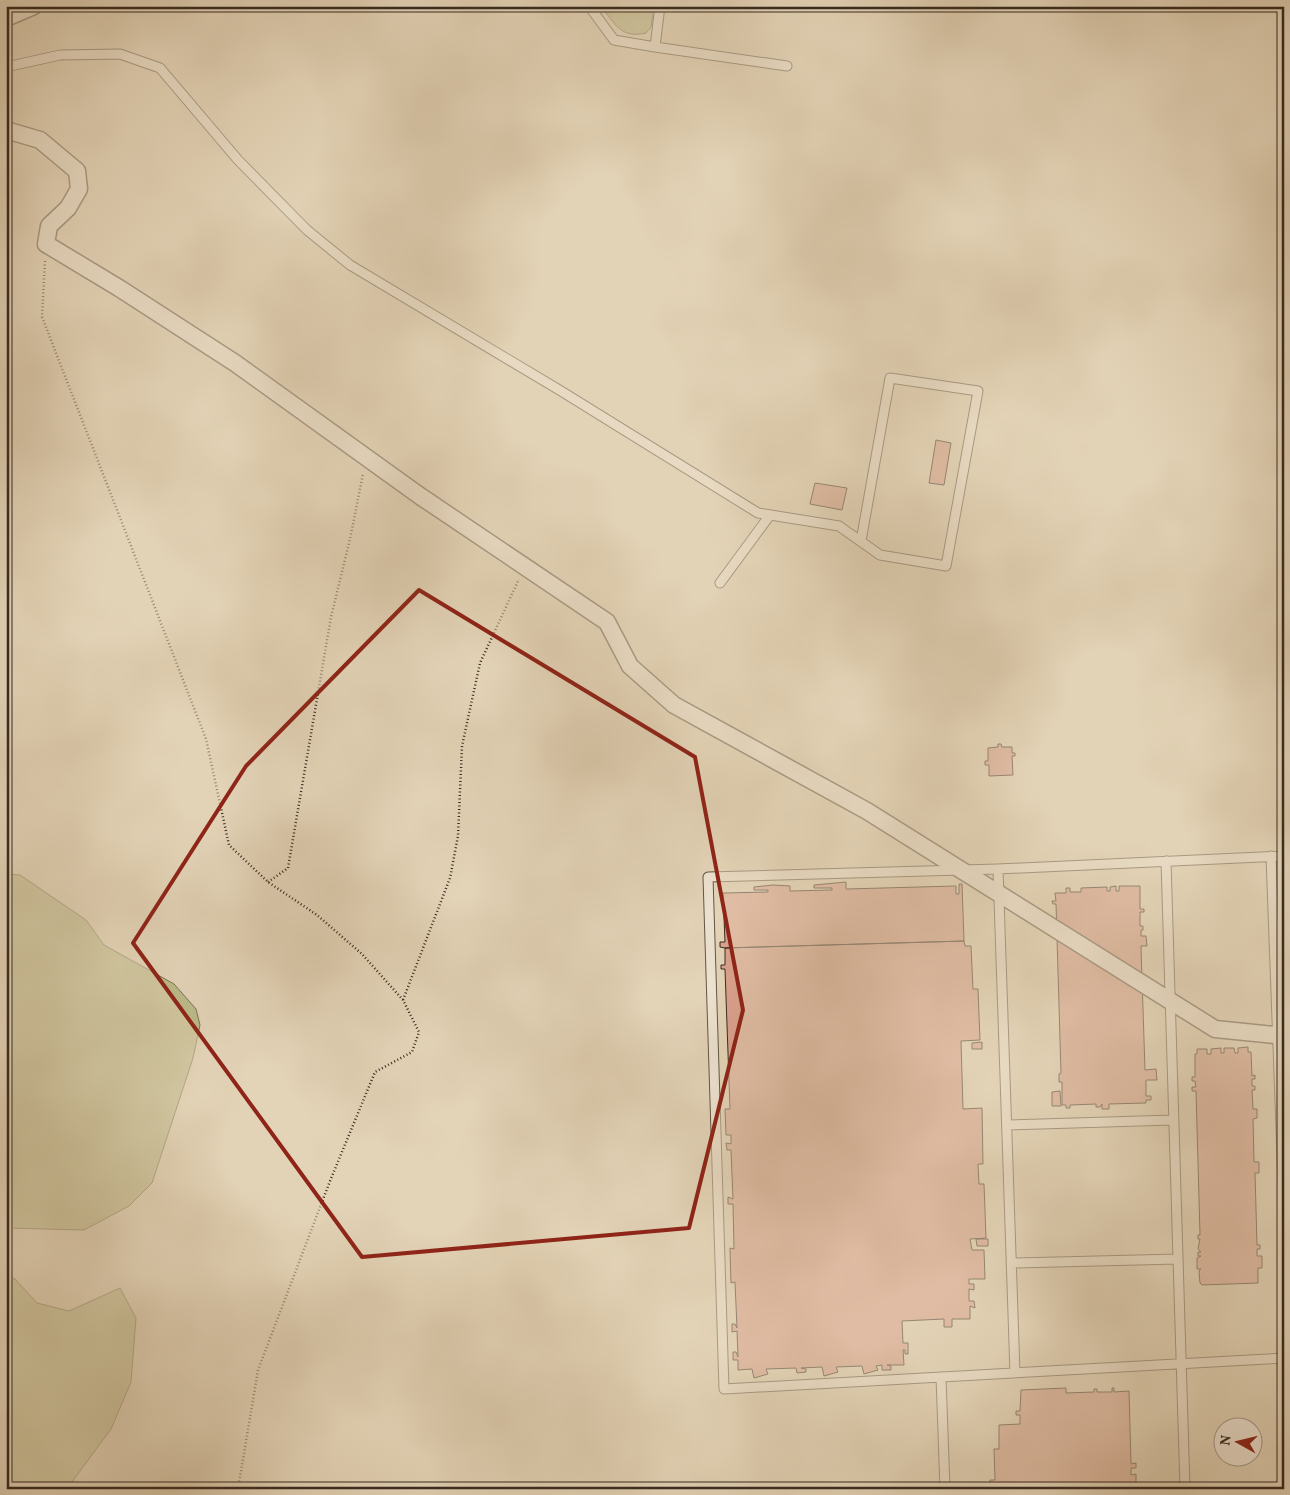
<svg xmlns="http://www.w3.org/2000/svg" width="1290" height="1495" font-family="Vollkorn,serif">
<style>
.green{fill:#bcba89;stroke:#7a7254}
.building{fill:#daa18d;stroke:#372b20}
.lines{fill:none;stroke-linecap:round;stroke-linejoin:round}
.service-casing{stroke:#625546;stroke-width:11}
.minor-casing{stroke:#625546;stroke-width:19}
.path{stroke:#372b20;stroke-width:2.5;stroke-dasharray:1 2.5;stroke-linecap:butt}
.service{stroke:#ede2d0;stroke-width:9}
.minor{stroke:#ede2d0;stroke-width:16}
.marked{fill:none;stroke:#8f2418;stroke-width:4;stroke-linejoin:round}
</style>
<rect width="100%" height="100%" fill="#e3d3b7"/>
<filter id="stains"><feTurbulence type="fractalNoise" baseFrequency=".004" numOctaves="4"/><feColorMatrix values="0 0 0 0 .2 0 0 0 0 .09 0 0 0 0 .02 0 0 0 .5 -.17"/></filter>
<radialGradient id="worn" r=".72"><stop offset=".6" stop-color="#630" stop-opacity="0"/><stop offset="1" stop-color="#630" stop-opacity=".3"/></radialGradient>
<!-- green -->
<path class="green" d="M601 6H654L651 27 646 33C621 39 615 24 601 6Z
M6 874 20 875 86 920 104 945 174 984 196 1009 200 1025 193 1058 152 1183 129 1206 84 1230 6 1228Z
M6 1276 15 1279 37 1303 69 1311 120 1288 136 1318 131 1382 111 1429 72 1482 59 1489H6Z"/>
<!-- building -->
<path class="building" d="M936 440 951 443 944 485 929 483Z
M815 483 847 488 842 510 810 504Z
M998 744H1001L1002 747H1012V753H1015V756H1012L1013 775 989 776V765H985V761H988V748L998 747Z
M846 882V889L956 886V894H959V884H962L964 941 725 948 720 947V942H725L723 893 768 892V890H754V887L773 885 790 886V891L832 890V888H814V885Z
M1116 886V891H1119V886H1140V909H1144V912H1140V926H1143V930H1141V936H1146L1147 946H1141L1145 1070 1156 1069 1157 1080H1146V1096H1151V1100H1146V1103L1109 1104V1109H1102V1104L1100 1107H1096V1104L1070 1105V1108H1066V1105H1062V1082H1059V1074L1061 1073 1056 904H1053L1052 901H1056L1055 893H1066V888H1070V892H1081V888L1107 887V891H1110V887Z
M964 941 965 946H971L973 989H978L980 1040 961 1041 963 1109 982 1108 983 1164H978L979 1184H984L986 1238 970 1239 972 1250H984L985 1279H969V1284H974V1290L969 1289V1301H974L975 1308 970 1306V1319H952V1327H944V1319L902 1321 903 1343H908V1354H905V1350H903L904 1365H887L891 1366V1370H882V1365L876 1366 878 1370 864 1374 862 1366 836 1367 838 1372 824 1376 822 1367 801 1368 806 1369V1372L797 1373 796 1368 766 1369 768 1374 754 1378 752 1369 738 1370V1360H733V1352H736L738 1357 737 1331 732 1332V1324H735L737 1328 735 1282 731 1283 730 1248 734 1249 733 1204H728V1197L733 1199 731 1150H727L726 1143 731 1144V1135H726L725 1109H730L725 969H721V965H725V948Z
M982 1042V1049H972V1043Z
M1248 1047V1052H1251L1252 1076 1255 1075V1079H1252V1086H1255V1090H1252L1253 1109H1257V1118L1253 1119 1254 1162H1259V1173H1255L1257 1245H1260V1249H1257V1256H1262V1268H1258V1283L1202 1285 1200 1283 1199 1271 1201 1269H1197V1258L1201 1256H1198V1252H1201L1198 1249 1200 1239H1198V1235H1200L1196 1091H1192V1087H1196L1195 1081H1192V1077H1195V1054H1197V1049H1207V1054H1211V1049L1221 1048V1053H1224V1048H1234L1235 1053H1238V1048Z
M1060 1091 1061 1106H1052V1092Z
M976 1239H988V1246H977Z
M1066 1388V1393L1094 1392V1389H1097V1392H1112V1388H1114V1392L1129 1391 1131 1464 1136 1463V1468H1131V1475L1136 1474V1484L1132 1485V1488L1136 1489H990V1480H995L994 1449H999V1425L1020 1424V1415H1016V1411H1020L1021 1390Z"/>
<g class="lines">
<!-- service casing -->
<g class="service-casing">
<path id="service" d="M589 6 614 40 655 47 660 6
M655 47 787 66
M6 67 60 55 120 54 160 68 238 160 307 230 350 265 561 391 758 513 839 526 880 555 946 566 978 391 890 378 861 541
M720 583 770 515
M1271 856 1284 1210
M1284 856 998 869 708 877 724 1389 1284 1358
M1166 861 1185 1489
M998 869 1015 1373
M1007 1125 1173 1120
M1011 1263 1178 1259
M941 1377 945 1489"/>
</g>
<!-- minor casing -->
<g class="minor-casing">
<path id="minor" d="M6 18 34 6
M6 130 40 140 77 171 79 189 68 208 49 226 46 244 119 288 235 363 420 496 607 622 630 666 674 705 867 811 1215 1029 1284 1036"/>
</g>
<!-- path -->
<path class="path" d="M45 261 42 317 206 739 229 845 268 882 317 915 362 954 403 1000 419 1032 412 1052 375 1072 330 1181 258 1370 238 1489
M268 882 288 868 331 617 350 539 363 474
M403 1000 450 878 458 836 462 746 480 663 519 579"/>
<!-- service -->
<use href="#service" class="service"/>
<!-- minor -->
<use href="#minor" class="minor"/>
</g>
<!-- marked area -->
<path d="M0 0H1290V1495H0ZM419 590 695 757 743 1010 689 1228 362 1257 133 943 246 766Z" fill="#e3d3b7" fill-opacity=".55" fill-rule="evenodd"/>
<path class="marked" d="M419 590 695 757 743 1010 689 1228 362 1257 133 943 246 766Z"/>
<!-- margin -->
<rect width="1290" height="1495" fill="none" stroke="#e3d3b7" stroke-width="25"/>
<rect x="8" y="8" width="1275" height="1480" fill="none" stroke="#372b20" stroke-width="2.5"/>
<rect x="12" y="12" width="1265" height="1470" fill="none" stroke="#372b20"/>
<!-- north arrow -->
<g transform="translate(1238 1442) rotate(278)"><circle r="24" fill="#ede2d0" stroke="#a4998a"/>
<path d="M0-4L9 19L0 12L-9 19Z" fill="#8f2418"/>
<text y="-8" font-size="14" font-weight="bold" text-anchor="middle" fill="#372b20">N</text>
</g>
<rect width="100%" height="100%" filter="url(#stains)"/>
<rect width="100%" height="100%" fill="url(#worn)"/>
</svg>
